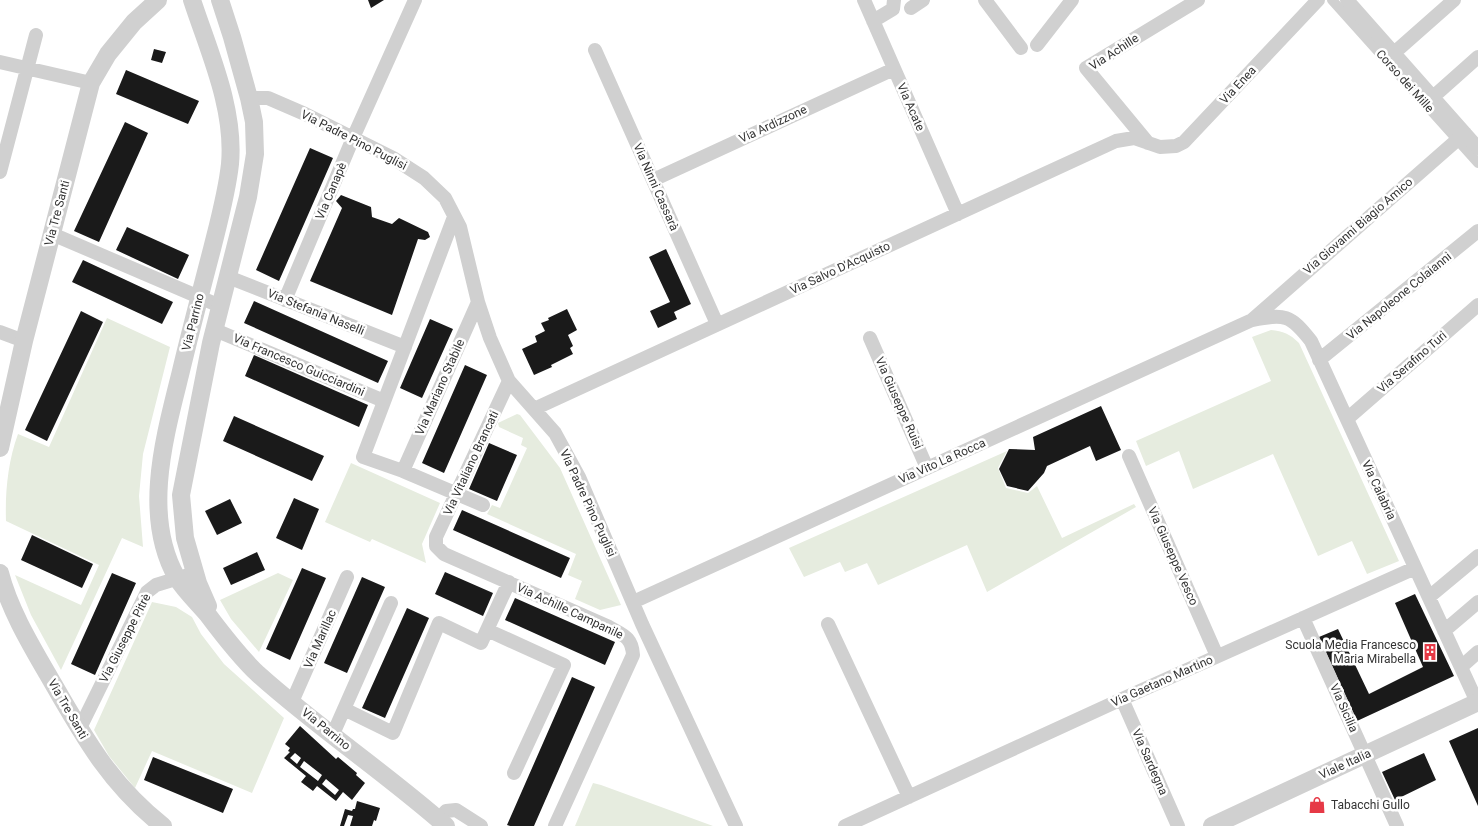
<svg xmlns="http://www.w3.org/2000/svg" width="1478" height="826" font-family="Roboto,sans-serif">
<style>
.green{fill:#e6ecdf}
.building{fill:#1a1a1a;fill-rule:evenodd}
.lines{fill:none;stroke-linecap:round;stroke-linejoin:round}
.pedestrian{stroke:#d0d0d0;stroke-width:10}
.minor{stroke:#d0d0d0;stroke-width:14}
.tertiary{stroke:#d0d0d0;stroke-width:18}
.labels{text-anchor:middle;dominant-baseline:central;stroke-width:5;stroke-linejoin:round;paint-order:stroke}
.street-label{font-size:12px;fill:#333;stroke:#fff}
.poi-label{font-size:12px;fill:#333;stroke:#fff;text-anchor:end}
</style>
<rect width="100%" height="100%" fill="#fff"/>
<!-- green -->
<path class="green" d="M107 318 170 347 143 454 139 496 143 547 122 538 61 670 31 615 15 575 81 605 99 565 6 521C5 492 8 461 18 434L49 447Z
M1271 330C1283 331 1290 334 1299 343L1399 561 1367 574 1352 541 1318 556 1273 454 1193 489 1179 451 1146 466 1136 441 1271 381 1252 337Z
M517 414 520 415 560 468 621 605 600 610 575 599 582 581 568 575 576 554 487 514 492 505 500 508 527 448 521 445 523 438 499 427 498 423Z
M1007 451 998 468 1006 488 1028 493 1037 486 1062 538 1134 504 1136 507 987 592 967 545 878 585 867 563 845 572 840 562 804 577 789 548Z
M351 463 440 503 422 544 426 563 372 539 370 542 325 522Z
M278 573 293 580 259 652 231 619 220 600Z
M152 602 176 607 192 617 201 634 224 664 284 718 252 793 152 751 135 788 109 756 94 730Z
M593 783 601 785 713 826H575Z"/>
<!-- building -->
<path class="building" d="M368 0H384L371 8Z
M154 49 166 52 162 63 151 60Z
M126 70 199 101 188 124 116 94Z
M125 122 148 133 99 242 74 231Z
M310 148 333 158 279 281 256 270Z
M341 195 371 207 372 217 392 224 399 218 428 232 430 237 425 240 418 239 392 315 310 281 342 208 336 201Z
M127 227 189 255 178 279 116 250Z
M666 249 691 304 674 312 677 319 658 328 650 311 670 302 649 257Z
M83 260 173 302 162 324 72 282Z
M254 301 388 361 378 383 244 323Z
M567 309 577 330 568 335 573 346 570 348 573 354 551 365 552 367 534 375 522 349 537 342 535 336 545 331 541 323 549 320 548 318Z
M81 311 103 322 47 441 25 430Z
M430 319 453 329 422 398 400 388Z
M254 355 368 405 359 427 245 376Z
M465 365 487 375 444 473 422 463Z
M1101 406 1121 450 1096 461 1090 446 1047 466 1044 473 1028 491 1007 486 999 469 1009 449 1035 450 1033 437Z
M234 416 324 456 312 481 223 441Z
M489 443 517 455 497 501 469 489Z
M294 498 319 509 302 550 276 538Z
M230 499 242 523 217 535 205 511Z
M462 510 570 558 561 578 453 530Z
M32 535 93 564 82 588 21 560Z
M257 552 265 570 231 585 223 568Z
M302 568 326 578 290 660 266 649Z
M445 572 493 593 483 616 435 594Z
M112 573 136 583 95 675 71 664Z
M362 577 385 587 347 673 324 663Z
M1415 594 1454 676 1357 721 1319 637 1338 629 1369 694 1423 667 1395 603Z
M515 598 615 642 605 665 505 620Z
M407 608 429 618 385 718 362 708Z
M572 677 595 687 534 826H510L507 825Z
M300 726 336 759 338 757 357 773 356 775 365 783 352 800 343 792 336 801 317 786 313 791 301 782 306 776 284 758 290 752 288 751 290 748 285 744ZM295 753 301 758 297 764 290 758ZM304 761 322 775 318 781 300 767ZM326 779 339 790 335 795 322 784Z
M1478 728V806L1449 741Z
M1424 753 1436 780 1395 800 1382 772Z
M153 757 233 789 223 813 144 780Z
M357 801 380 808 376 821 374 820 372 826H350L353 816 348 815 344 826H340L345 809 352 811 353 809H355Z"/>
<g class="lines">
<!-- pedestrian -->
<path class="pedestrian" d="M1332 0 1478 163"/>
<!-- minor -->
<path class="minor" d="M864 0 958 214
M985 0 1021 48
M1347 0 1478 148
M911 8 923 0
M873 21 893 9 894 0
M1037 45 1072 0
M595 50 717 324
M1394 53 1454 0
M0 62 91 83
M1433 97 1478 57
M249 98H268L305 114 393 158 424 178 445 198 460 227 478 302 490 338 509 381 555 433 579 477 642 624 736 826
M1148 143 1086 68 1198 0
M0 172 36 35
M653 180 894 69
M454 217 363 457 403 471 483 505
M52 234 220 306
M228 277 405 347
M285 300 353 138 415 0
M1252 320 1465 133
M215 330 384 401
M0 332 24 341
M870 338 927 468
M1319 360 1478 231
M509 381 436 537V546L444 554 609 627C623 635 632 637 633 655L555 826
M534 409 1116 141 1134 138 1160 147 1176 146 1184 142 1318 0
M1347 419 1478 305
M1129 456 1217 656
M403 471 478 302
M1429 597 1478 556
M633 602 1252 320C1285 314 1290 314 1311 341L1477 702
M1303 618 1397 826
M828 624 909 797
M487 630 564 665 514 773
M1444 631 1478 602
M1461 667 1478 652
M1122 699 1178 826
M292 702 347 577
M344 709 393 733 439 623 481 643 509 582
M79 730 147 592 156 585 195 573
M333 734 391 603
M439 819 446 811 456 810 481 826
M845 826 1122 699 1415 568"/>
<!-- tertiary -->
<path class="tertiary" d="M192 0C209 52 235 108 230 164 227 192 219 221 212 249 201 291 190 333 180 375 164 439 142 517 177 578 185 591 198 603 208 615 223 635 240 657 258 674 318 728 386 773 446 826
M0 448 24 341 91 83 108 54 134 22 158 0
M0 573C9 608 29 642 47 673 81 732 108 783 163 826
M208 606 198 583 185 538 181 495 211 343 248 197 255 154 254 122 249 98 232 37 220 0
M1212 826 1478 702"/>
</g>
<!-- icons -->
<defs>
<g id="building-bare" transform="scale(1.35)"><path d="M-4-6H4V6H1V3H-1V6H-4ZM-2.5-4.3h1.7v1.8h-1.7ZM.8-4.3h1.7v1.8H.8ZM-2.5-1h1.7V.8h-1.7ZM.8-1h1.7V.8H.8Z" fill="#e63946" stroke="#fff" stroke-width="2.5" paint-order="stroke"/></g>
<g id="shop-bare" transform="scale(1.35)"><path d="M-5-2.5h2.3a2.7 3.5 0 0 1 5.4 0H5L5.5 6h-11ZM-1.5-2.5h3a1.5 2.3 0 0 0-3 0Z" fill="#e63946" stroke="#fff" stroke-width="2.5" paint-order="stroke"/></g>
</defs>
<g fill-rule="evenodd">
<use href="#building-bare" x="1430" y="652"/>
<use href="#shop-bare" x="1317" y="805"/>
</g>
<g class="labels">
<!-- street labels -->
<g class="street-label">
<text transform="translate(1114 52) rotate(-33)">Via Achille</text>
<text transform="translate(1405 81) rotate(48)">Corso dei Mille</text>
<text transform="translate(1238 85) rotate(-47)">Via Enea</text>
<text transform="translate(911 107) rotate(66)">Via Acate</text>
<text transform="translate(773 124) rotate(-25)">Via Ardizzone</text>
<text transform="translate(354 140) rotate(27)">Via Padre Pino Puglisi</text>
<text transform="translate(656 187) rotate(66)">Via Ninni Cassarà</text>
<text transform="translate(331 191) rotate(-67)">Via Canapè</text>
<text transform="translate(57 213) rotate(-75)">Via Tre Santi</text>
<text transform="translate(1358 226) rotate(-41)">Via Giovanni Biagio Amico</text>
<text transform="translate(840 268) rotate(-25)">Via Salvo D'Acquisto</text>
<text transform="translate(1399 296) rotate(-39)">Via Napoleone Colaianni</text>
<text transform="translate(316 312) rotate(22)">Via Stefania Naselli</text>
<text transform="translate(193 322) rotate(-76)">Via Parrino</text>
<text transform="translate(1412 362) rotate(-41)">Via Serafino Turi</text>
<text transform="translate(299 365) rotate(23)">Via Francesco Guicciardini</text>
<text transform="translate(440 387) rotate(-66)">Via Mariano Stabile</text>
<text transform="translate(899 403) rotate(66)">Via Giuseppe Ruisi</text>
<text transform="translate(942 461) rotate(-24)">Via Vito La Rocca</text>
<text transform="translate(471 463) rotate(-65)">Via Vitaliano Brancati</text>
<text transform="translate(1379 490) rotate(65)">Via Calabria</text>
<text transform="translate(588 503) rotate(65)">Via Padre Pino Puglisi</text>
<text transform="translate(1173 556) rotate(66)">Via Giuseppe Vesco</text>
<text transform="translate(570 611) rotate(25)">Via Achille Campanile</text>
<text transform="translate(125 638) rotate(-63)">Via Giuseppe Pitrè</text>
<text transform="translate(320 639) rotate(-66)">Via Marillac</text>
<text transform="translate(1162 681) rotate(-24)">Via Gaetano Martino</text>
<text transform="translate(1344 708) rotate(66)">Via Sicilia</text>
<text transform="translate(68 709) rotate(60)">Via Tre Santi</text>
<text transform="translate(326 729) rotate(39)">Via Parrino</text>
<text transform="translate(1150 762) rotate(66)">Via Sardegna</text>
<text transform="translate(1345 764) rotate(-25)">Viale Italia</text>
</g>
<!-- poi labels -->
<g class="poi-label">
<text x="1416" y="645">Scuola Media Francesco<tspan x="1416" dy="14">Maria Mirabella</tspan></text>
<text x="1331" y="805" text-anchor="start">Tabacchi Gullo</text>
</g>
</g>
</svg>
